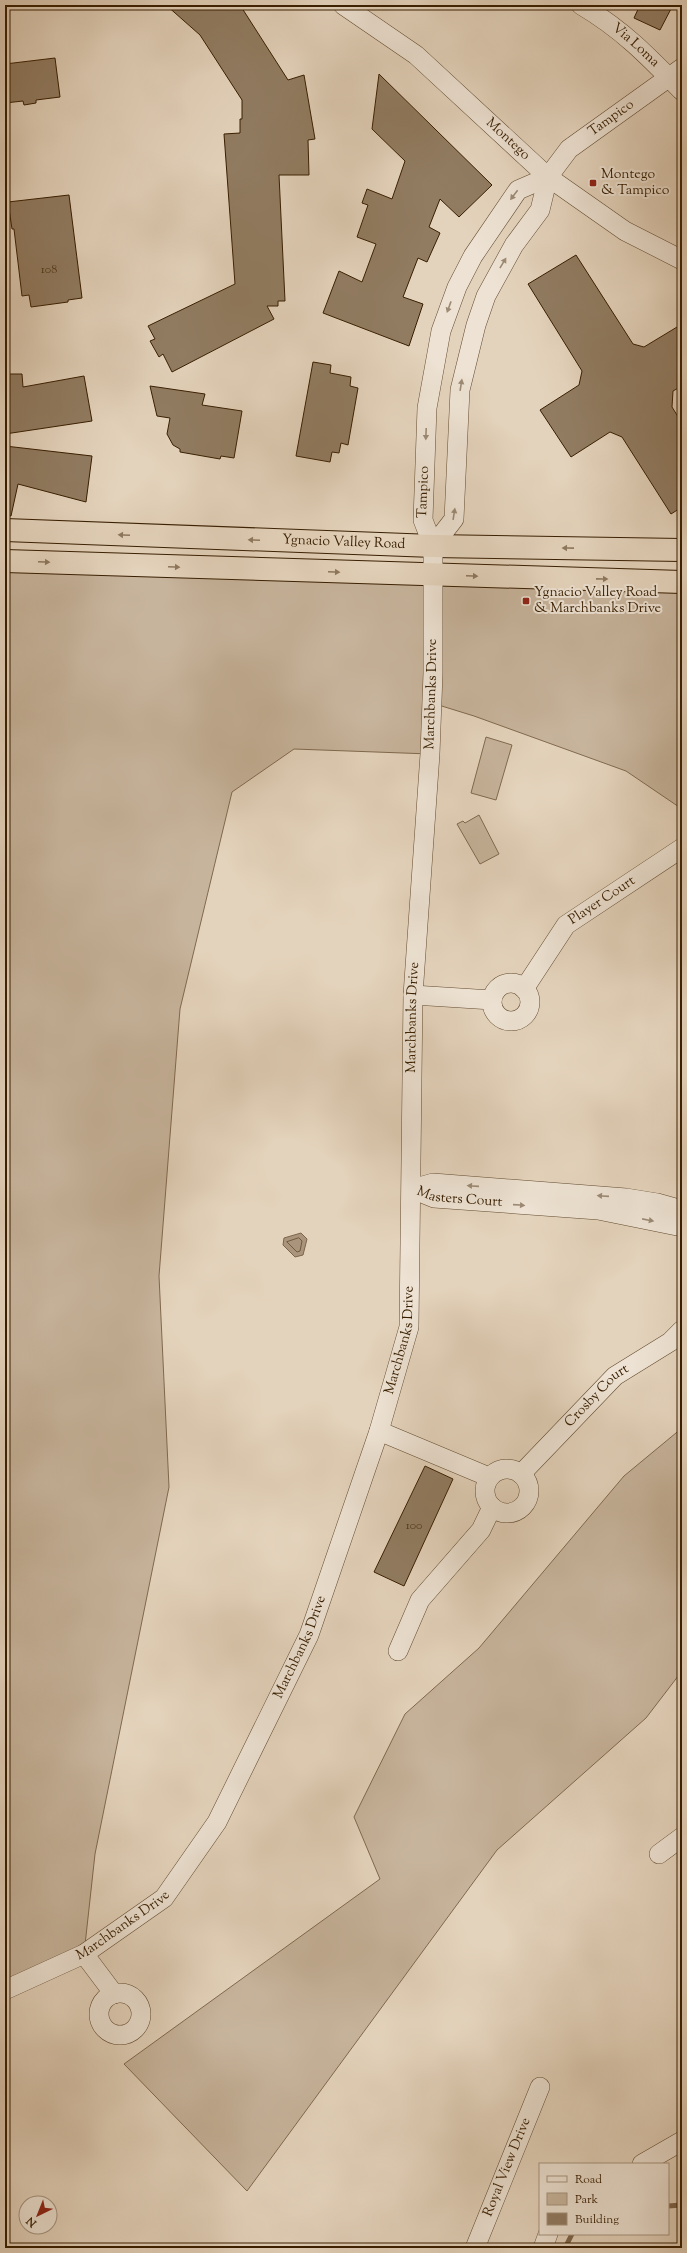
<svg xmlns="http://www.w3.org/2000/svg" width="687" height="2253" font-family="'Sorts Mill Goudy',serif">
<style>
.green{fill:#c7b49c;stroke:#80694e}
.water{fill:#aa957c;stroke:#7c654a}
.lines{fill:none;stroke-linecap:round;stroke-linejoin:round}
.shore{stroke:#715a3e;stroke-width:1}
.stream{stroke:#7c654a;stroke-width:5}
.building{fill:#917c62;stroke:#381e00}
.minor-casing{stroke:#634b2f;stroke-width:20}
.highway-casing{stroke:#381e00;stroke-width:24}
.minor{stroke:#ede2d3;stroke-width:19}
.highway{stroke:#e4d3bc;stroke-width:22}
.oneway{fill:#9c8a74}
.oneway2{fill:#8e785e}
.poi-dot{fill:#8f2418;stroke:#ede2d3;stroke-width:1.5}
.labels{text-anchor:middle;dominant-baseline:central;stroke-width:4;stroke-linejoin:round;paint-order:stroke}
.number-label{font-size:12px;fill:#4e3618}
.street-label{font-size:14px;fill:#381e00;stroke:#ede2d3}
.poi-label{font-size:14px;fill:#381e00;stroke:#ede2d3;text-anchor:start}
</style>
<rect width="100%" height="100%" fill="#e4d3bc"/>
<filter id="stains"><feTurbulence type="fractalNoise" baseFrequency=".005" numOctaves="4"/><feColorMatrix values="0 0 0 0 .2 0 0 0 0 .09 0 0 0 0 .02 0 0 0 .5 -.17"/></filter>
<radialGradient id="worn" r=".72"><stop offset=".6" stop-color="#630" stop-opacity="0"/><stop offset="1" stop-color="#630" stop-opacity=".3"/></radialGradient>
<!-- green -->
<path class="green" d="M5 561 682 581V809L626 771 474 716 432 703 430 754 294 749 232 792 180 1009 159 1276 169 1487 95 1854 84 1954 5 1990Z
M486 737 512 745 496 800 471 793Z
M479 815 499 854 480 864 457 824 463 821 465 823Z
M682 1428V1671L646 1718 497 1850 247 2191 124 2064 380 1879 354 1817 405 1714 479 1648 624 1476Z"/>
<!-- water -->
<path class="water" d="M301 1233 307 1239 303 1255 295 1257 283 1245 284 1238Z"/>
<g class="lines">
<!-- shore -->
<path class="shore" d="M299 1238 302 1241 300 1251 297 1252 287 1242Z"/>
<!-- stream -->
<path class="stream" d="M668 2206 682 2205
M565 2248 572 2234"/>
</g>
<!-- building -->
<path class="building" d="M166 5H240L288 80 304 75 315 139 308 140 309 175H279L285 301H278V306H267L274 319 172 372 163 354 159 357 150 341 155 339 148 326 235 284 224 134 240 133V119H242V100L200 35Z
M640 5H673L660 30 634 18Z
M55 58 60 97 36 100V103L24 105 23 101 5 103V64Z
M379 74 492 185 459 217 440 199 429 227 440 233 427 262 418 258 403 297 423 304 409 346 323 313 339 271 362 282 376 244 357 237 368 205 362 203 367 189 392 199 405 161 372 129Z
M69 195 82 298 68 300V302L31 307 29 295 22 296 14 229H12L8 202Z
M576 255 633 344 644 347 682 324V386L673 391 672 407 682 423V507L671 514 622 437 610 432 571 457 540 410 579 385 582 371 528 284Z
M313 362 331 365 330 373 351 377 350 386 358 388 348 445 341 443 339 453 332 452 330 462 296 456Z
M5 374H22L23 387 84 376 92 421 5 434Z
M150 386 205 394 202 405 242 411 234 458 221 456 220 459 180 452V449L173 445 167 434 170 418 157 416Z
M5 446 92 456 86 502 18 484 11 516 5 515Z
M425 1466 453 1479 404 1586 374 1572Z"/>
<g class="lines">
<!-- minor casing -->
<g class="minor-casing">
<g id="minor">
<path id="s1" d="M343 5 416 55 548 177 625 231 682 260"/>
<path id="s2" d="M581 5C623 30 648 56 682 91"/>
<path id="s3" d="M433 546 454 519 460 390 476 325 486 296 514 245 540 210 548 177 569 149 682 68"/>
<circle cx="511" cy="1002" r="19"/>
<path id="s4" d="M524 989 566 925 682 848"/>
<path d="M413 995 492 1000"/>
<path id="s5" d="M412 1189 434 1198 598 1210 682 1227"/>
<path d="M412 1189 433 1183 626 1198 657 1203 682 1210"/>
<path d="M379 1431 489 1477"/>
<circle cx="507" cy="1491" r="22"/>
<path id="s6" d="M521 1474 615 1376 670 1342 682 1330"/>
<path d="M398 1651 420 1600 481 1530 492 1507"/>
<path d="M659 1854 682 1837"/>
<path d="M84 1954 114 1994"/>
<path id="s7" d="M5 1990 84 1954 164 1898 217 1822 309 1635 379 1431 409 1327 413 995 430 754 433 673V546L423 520 427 408 441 331 457 287 473 256 518 190 548 177"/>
<circle cx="120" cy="2014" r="21"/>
<path d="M642 2164 682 2141"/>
<path id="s8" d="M475 2248 540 2087"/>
<path d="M543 2248 548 2234"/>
</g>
</g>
<!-- highway casing -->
<g class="highway-casing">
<g id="highway">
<path id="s9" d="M5 530 433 546 682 550"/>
<path d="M5 561 682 582"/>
</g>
</g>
<!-- minor -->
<use href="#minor" class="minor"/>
<!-- highway -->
<use href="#highway" class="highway"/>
</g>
<!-- one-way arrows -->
<defs><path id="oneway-solid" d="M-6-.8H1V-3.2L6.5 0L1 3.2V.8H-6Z"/></defs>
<g class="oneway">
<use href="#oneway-solid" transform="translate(514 195) rotate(127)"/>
<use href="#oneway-solid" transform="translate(503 263) rotate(-59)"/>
<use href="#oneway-solid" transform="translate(449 307) rotate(110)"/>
<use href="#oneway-solid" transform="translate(461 385) rotate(-81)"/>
<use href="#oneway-solid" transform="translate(426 434) rotate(92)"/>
<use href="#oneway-solid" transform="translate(454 514) rotate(-81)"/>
<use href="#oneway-solid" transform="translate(473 1186) rotate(-176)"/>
<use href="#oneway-solid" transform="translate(603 1196) rotate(-176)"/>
<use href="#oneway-solid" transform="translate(519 1205) rotate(4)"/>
<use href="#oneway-solid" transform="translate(648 1220) rotate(11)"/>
</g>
<g class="oneway2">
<use href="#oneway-solid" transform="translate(124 535) rotate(-178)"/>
<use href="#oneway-solid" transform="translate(254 540) rotate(-178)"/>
<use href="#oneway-solid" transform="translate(568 548) rotate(-179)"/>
<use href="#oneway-solid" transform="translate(44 562) rotate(2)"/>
<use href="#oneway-solid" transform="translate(174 567) rotate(2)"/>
<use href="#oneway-solid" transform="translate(334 572) rotate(2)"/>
<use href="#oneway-solid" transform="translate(472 576) rotate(2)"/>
<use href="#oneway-solid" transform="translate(602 579) rotate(1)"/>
</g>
<!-- markers -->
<g class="poi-dot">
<rect x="589" y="179" width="8" height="8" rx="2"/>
<rect x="522" y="597" width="8" height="8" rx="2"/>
</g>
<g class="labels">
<!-- number labels -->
<g class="number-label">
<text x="49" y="270">108</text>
<text x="414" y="1526">100</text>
</g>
<!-- street labels -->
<g class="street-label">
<text stroke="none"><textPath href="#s2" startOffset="68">Via Loma</textPath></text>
<text stroke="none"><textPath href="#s3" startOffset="484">Tampico</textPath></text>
<text stroke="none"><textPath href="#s1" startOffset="213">Montego</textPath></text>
<text stroke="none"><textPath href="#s7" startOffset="1647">Tampico</textPath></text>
<text stroke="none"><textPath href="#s9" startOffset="339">Ygnacio Valley Road</textPath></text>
<text stroke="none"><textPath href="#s7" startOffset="1443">Marchbanks Drive</textPath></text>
<text stroke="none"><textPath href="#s4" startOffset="120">Player Court</textPath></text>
<text stroke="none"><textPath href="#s7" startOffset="1119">Marchbanks Drive</textPath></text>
<text stroke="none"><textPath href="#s5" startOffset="49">Masters Court</textPath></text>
<text stroke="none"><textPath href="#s7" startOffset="795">Marchbanks Drive</textPath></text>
<text stroke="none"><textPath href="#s6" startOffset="109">Crosby Court</textPath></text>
<text stroke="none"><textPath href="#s7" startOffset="471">Marchbanks Drive</textPath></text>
<text stroke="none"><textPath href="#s7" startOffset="135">Marchbanks Drive</textPath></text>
<text stroke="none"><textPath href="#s8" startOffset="87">Royal View Drive</textPath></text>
</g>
<!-- poi labels -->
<g class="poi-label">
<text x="601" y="175">Montego<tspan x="601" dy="16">&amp; Tampico</tspan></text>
<text x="534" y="593">Ygnacio Valley Road<tspan x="534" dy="16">&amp; Marchbanks Drive</tspan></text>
</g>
</g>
<!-- margin -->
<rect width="687" height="2253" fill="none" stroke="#e4d3bc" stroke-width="20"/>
<rect x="6" y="6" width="675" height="2241" fill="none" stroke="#381e00" stroke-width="2"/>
<rect x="10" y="10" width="667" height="2233" fill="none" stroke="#381e00"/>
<!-- legend -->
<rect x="539" y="2163" width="130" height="72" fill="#ede2d3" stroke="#a5947f"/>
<rect x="547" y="2176" width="20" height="6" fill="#ede2d3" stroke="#a5947f"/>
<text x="575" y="2183" font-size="12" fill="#381e00">Road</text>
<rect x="547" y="2193" width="20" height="12" fill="#c7b49c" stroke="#a5947f"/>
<text x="575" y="2203" font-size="12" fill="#381e00">Park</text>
<rect x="547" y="2213" width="20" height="12" fill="#917c62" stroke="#a5947f"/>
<text x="575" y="2223" font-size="12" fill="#381e00">Building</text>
<!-- north arrow -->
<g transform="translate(38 2215) rotate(223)"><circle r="19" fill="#ede2d3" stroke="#a5947f"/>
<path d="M0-3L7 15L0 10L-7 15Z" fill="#8f2418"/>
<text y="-6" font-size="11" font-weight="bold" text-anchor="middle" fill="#381e00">N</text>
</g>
<rect width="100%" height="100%" filter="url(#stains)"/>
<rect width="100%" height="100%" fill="url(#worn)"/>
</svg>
